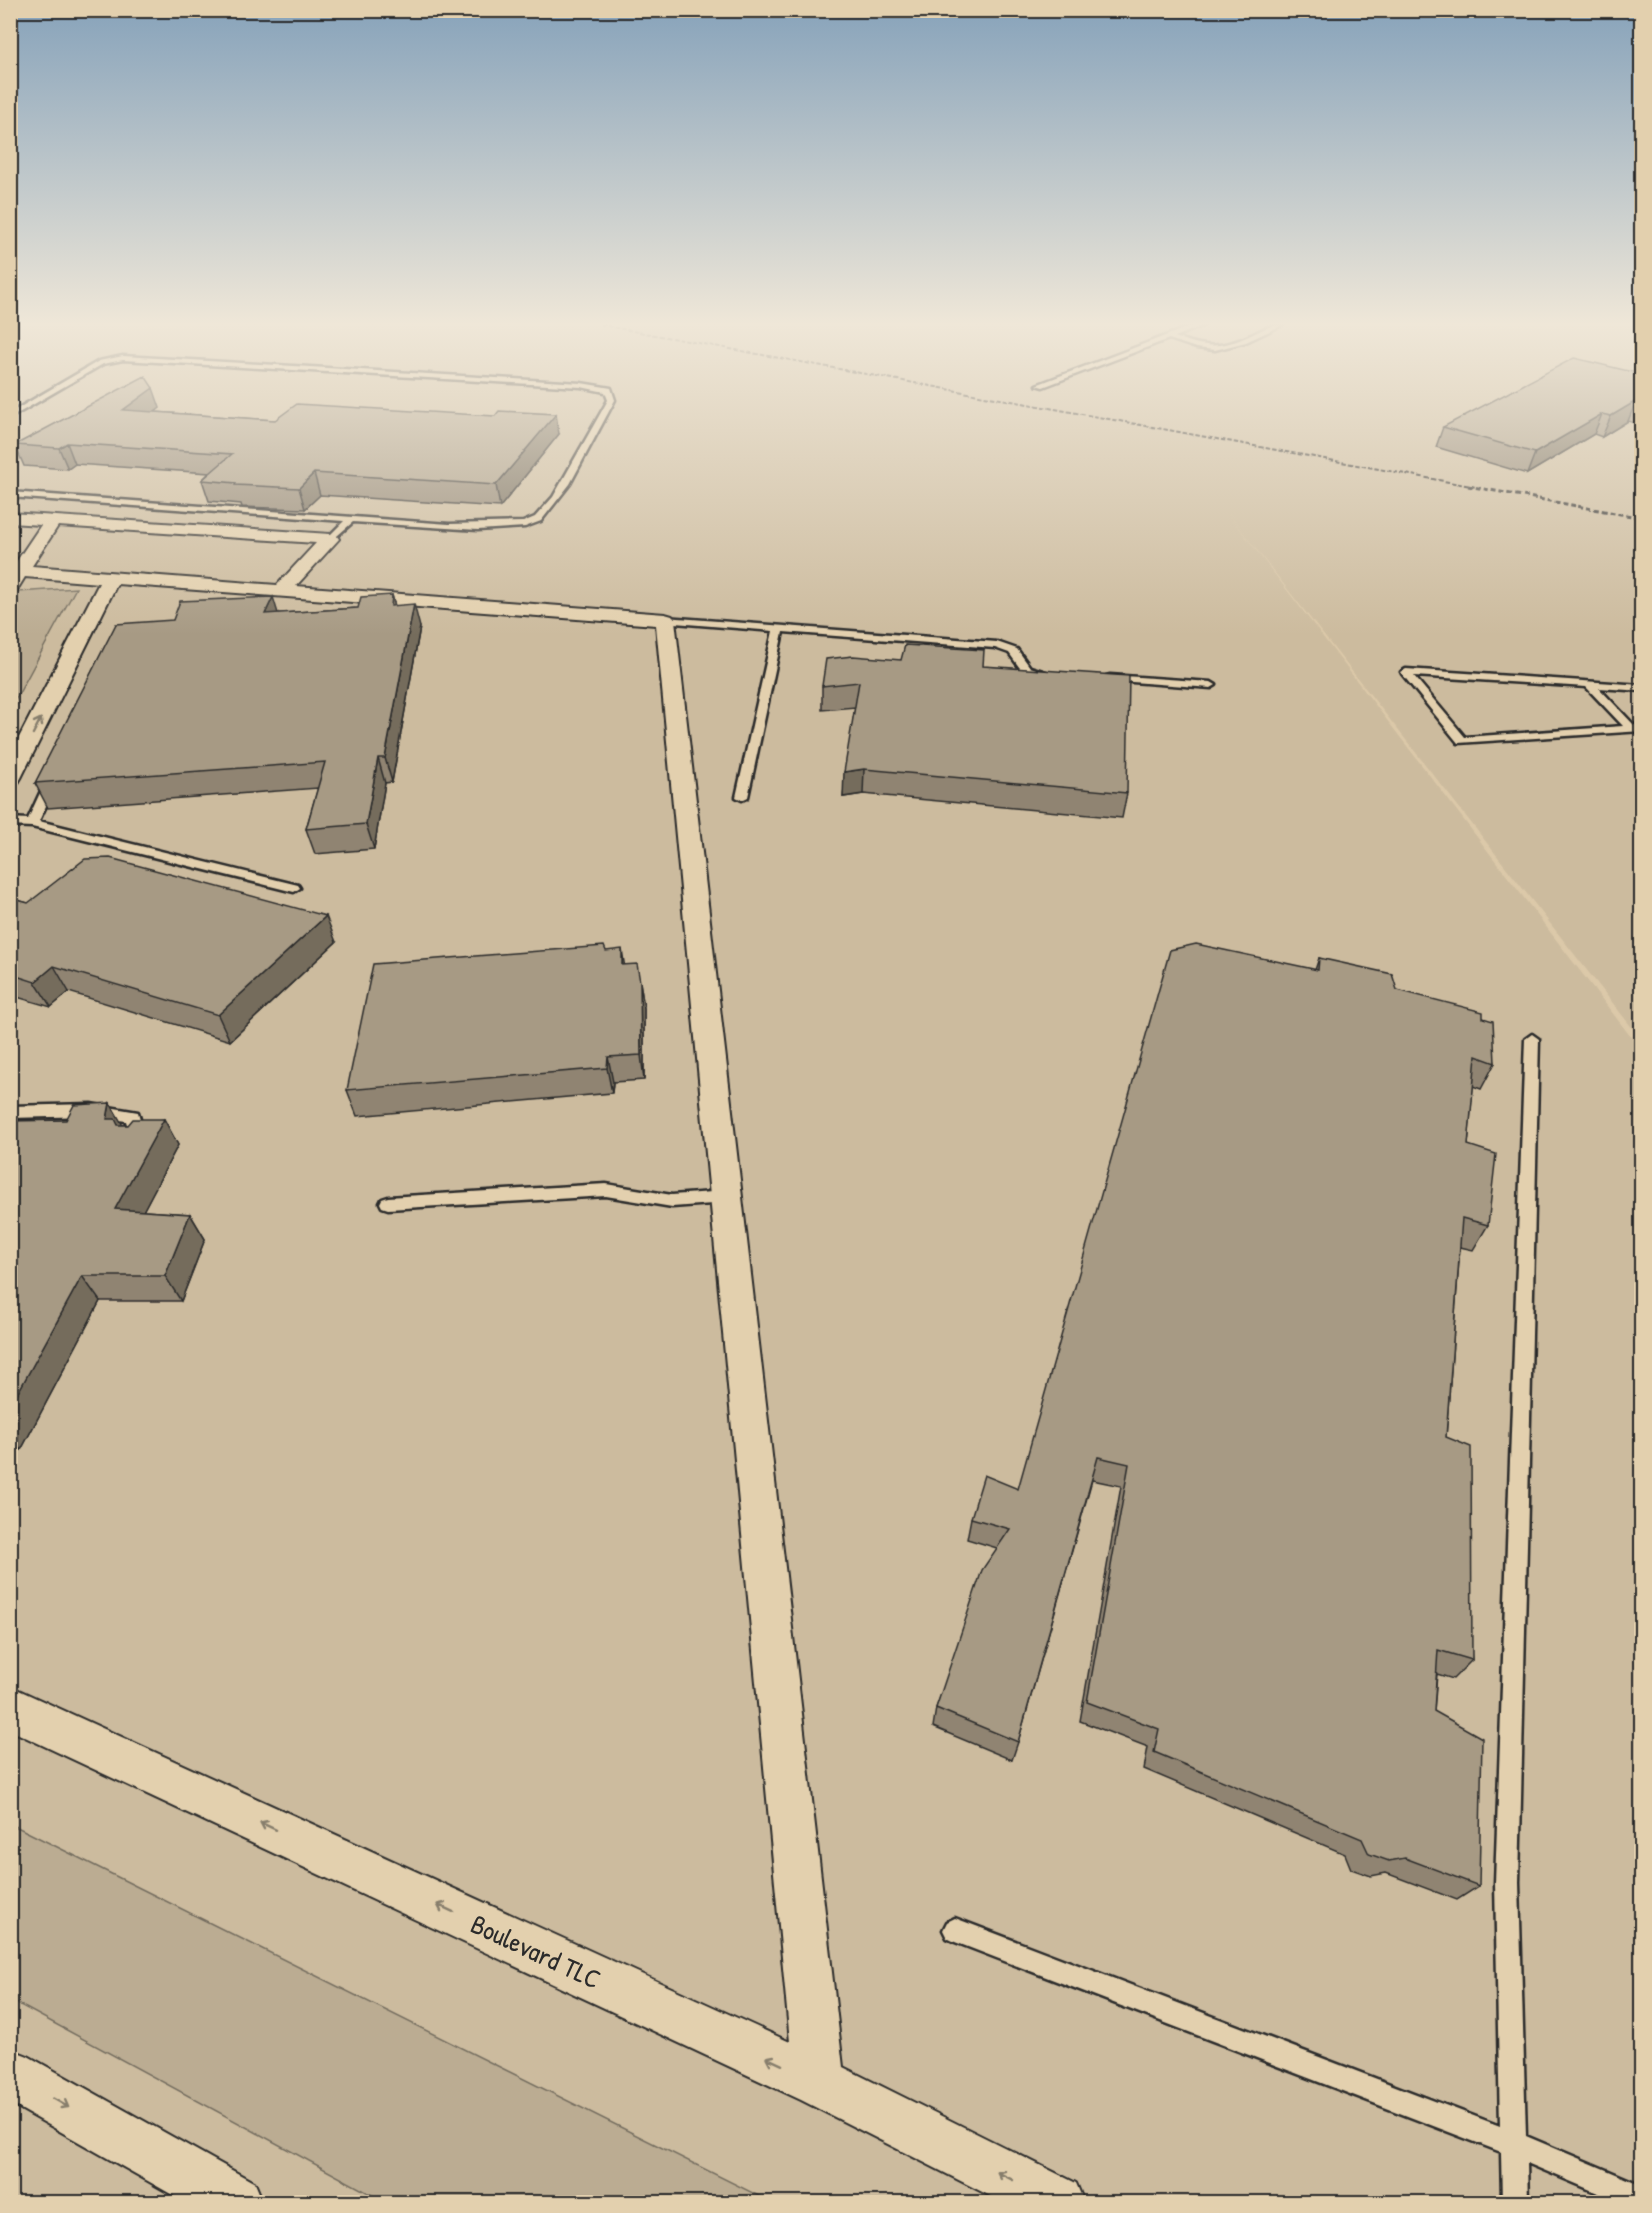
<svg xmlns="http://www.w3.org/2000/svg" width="1652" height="2213" font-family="'Patrick Hand',sans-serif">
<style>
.built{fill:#ccbb9e}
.green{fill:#bbac92;stroke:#736c5e;stroke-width:1.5}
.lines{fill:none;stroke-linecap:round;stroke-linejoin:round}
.service-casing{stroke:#2b2b2b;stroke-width:5}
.minor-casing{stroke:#2b2b2b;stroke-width:4}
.service{fill:#e3d0ae;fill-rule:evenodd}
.minor{fill:#e3d0ae;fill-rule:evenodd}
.rail-far1{stroke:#2b2b2b;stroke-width:2;stroke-dasharray:4.5 2;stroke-linecap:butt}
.rail{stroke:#2b2b2b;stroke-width:3;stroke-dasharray:5 3;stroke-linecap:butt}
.wall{fill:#908472;stroke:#2b2b2b;stroke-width:1.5}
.shaded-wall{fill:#756c5c;stroke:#2b2b2b;stroke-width:1.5}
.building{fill:#a79a84;stroke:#2b2b2b;stroke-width:1.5}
.oneway{stroke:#877e6c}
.labels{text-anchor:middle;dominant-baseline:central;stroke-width:4.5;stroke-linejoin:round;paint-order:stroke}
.near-street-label{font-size:27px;fill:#2b2b2b;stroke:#e3d0ae}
</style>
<rect width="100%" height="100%" fill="#dcc9a9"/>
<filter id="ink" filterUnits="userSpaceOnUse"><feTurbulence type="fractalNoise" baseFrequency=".0167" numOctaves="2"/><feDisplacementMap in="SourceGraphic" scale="12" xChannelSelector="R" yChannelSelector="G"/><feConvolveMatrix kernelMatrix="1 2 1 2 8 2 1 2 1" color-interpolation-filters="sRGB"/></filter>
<g filter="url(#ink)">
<!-- built -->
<path class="built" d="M11 325H1641V1039L1226 511 1641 1050V2202H11Z"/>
<!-- green -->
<path class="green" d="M76 588 11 708V603L18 592Z
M11 1824 771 2202H385L11 2000Z"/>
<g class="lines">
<!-- service casing -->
<g class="service-casing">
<path id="service" d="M1194 325H1204L1175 337C1206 348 1221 349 1251 335 1262 330 1270 325 1282 325L1246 342 1215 350 1196 348 1169 339 1043 387 1036 385Z
M123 356 581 383 611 388 615 400 570 484 541 521 525 527 478 530 353 522 330 542 326 539 344 521 10 497V492L449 524 523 522 535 517 553 497 608 400 605 392 581 387 123 360 103 364 10 418V413L99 361Z
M665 617 997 642 1017 649 1030 667 1049 673 1044 676 1022 671 1009 653 995 648 783 632 748 797 742 800 736 797 773 631 662 622 660 620Z
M1406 669 1642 685V691L1599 688 1634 725H1642V731L1458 743 1402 674 1401 672ZM1414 676 1586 687 1623 726 1465 737Z
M1110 675 1211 682 1216 685 1211 688 1106 680V676Z
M51 779 57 782 39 821 298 885 300 888 294 892 32 827 10 826V818L28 819 45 782Z
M1532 1034 1539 1039 1519 1883 1526 2136 1642 2185V2202H1619L1527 2163 1528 2202H1502L1501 2152 955 1942 947 1938 943 1930 947 1922 955 1918 1500 2126 1495 1883 1525 1039Z
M91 1104 138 1112 145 1137 142 1141H132L126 1121 91 1116 10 1118V1106Z
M606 1184 672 1195 726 1191 732 1193 734 1197 732 1201 726 1203 672 1207 606 1196 388 1209 382 1207 380 1203 382 1199 388 1197Z"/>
</g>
<!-- minor casing -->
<g class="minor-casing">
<path id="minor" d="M10 513 330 534 336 535 339 539 296 586 665 614 672 616 675 620 843 2067 1076 2183 1084 2202H1002L801 2100 10 1730V1686L790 2042 656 625 117 584 21 778 18 783 10 785V755L99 583 25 577 17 590 10 591V571L41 525 10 523ZM58 526 316 543 277 585 32 566Z
M10 2049 28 2056 255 2183 263 2202H185L10 2103Z"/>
</g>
<!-- service -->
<use href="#service" class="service"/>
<!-- minor -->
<use href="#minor" class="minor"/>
<!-- rail-far1 -->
<path class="rail-far1" d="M601 325 1476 487"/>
<!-- rail -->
<path class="rail" d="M1468 486 1642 518"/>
</g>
<!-- wall -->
<path class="wall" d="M1641 328V340L1637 339Z
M1641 374V425L1628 421 1602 437 1594 434 1527 474 1436 447 1443 427Z
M160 408 155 412 275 420 559 434 500 507 320 495 305 509 242 507 241 504 209 501 202 480 209 473 75 464 68 469 24 466 15 445Z
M392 595 395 606 420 627 392 782 385 783 374 849 315 854 306 829 318 788 48 808 35 783 173 620 358 608Z
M901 660 983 666 1127 793 1122 818 863 794 843 797 855 707 822 710V686Z
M10 898 28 903 336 942 230 1041 69 992 51 1007 10 995Z
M606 951 624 965 640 982 644 1008V1080L613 1082 612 1093 357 1116 347 1090Z
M1319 958 1397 990 1483 1018 1495 1063 1481 1089 1473 1086 1468 1145 1488 1225 1473 1250 1460 1247 1446 1437 1472 1660 1453 1679 1437 1674 1434 1711 1479 1886 1457 1900 1386 1873 1371 1876 1351 1869 1345 1854 1144 1769 1148 1747 1080 1721 1121 1486 1092 1480 1018 1742 1012 1760 933 1727 936 1708 997 1548 967 1539 971 1518 1018 1489 1315 970Z
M110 1103 122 1125H128L164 1119 178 1145 143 1211 190 1214 205 1239 181 1301H100L21 1450H10V1121L66 1120Z"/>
<!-- shaded-wall -->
<path class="shaded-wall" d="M153 388 160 408 131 430 123 410Z
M1636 401 1628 421 1602 437 1611 416Z
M556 414 559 434 500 507 496 485Z
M1602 414 1594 434 1527 474 1535 453Z
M67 443 75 464 68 469 59 448Z
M314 473 320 495 305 509 299 488Z
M392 595 398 619 391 606Z
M273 597 280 620 265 614Z
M414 604 420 627 392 782 385 758Z
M378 758 385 783 374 849 366 824Z
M864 769 863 794 843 797 844 772Z
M326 916 336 942 230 1041 218 1015Z
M622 949 626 975 622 965Z
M54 966 69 992 51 1007 35 982Z
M640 982 644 1008V1080L641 1055Z
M608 1057 613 1082 612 1093 607 1068Z
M110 1103 125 1129 107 1119Z
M164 1119 178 1145 131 1234 115 1209Z
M190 1214 205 1239 181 1301 165 1276Z
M82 1276 100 1301 21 1450 10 1439V1407Z"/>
<!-- building -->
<path class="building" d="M1574 358 1641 374V402L1636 401 1611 416 1602 414 1535 453 1443 427Z
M145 376 153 388 123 410 275 420 297 404 495 416 499 411 556 414 496 485 314 473 299 488 235 485 236 483 202 480 232 454 67 443 59 448 15 445Z
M392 595 391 606 414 604 385 758H378L366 824 306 829 325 762 35 783 116 624 173 620 180 601 273 597 265 614 358 608 361 597Z
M905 645 984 650 983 666 1129 676 1127 793 864 769 844 772 859 682 822 686 826 659 853 656 901 660Z
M110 858 326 916 218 1015 54 966 35 982 10 974V898L28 903 85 859Z
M1196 944 1318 970 1319 958 1392 974 1397 990 1483 1012V1018L1493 1021 1495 1063 1476 1056 1468 1145 1496 1154 1488 1225 1462 1218 1446 1437 1471 1447 1472 1660 1438 1650 1434 1711 1482 1738 1479 1886 1405 1858 1389 1861 1369 1854 1362 1839 1154 1752 1159 1729 1087 1702 1129 1464 1098 1457 1018 1742 936 1708 982 1570 1010 1529 971 1518 984 1475 1018 1489 1170 950Z
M604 946 606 951 622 949V965L637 964 640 982 641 1055 608 1057 607 1068 347 1090 373 964Z
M110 1103 107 1119H115L118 1125H128L133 1119H164L115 1209 190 1214 165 1276H82L10 1407V1121L66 1120 74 1105Z"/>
<!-- one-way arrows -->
<defs><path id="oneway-shaft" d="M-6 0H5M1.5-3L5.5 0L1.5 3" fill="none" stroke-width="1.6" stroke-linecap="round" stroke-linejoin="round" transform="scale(1.5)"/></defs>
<g class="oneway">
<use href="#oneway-shaft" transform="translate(37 726) rotate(-63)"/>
<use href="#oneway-shaft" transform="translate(268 1826) rotate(-155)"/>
<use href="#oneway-shaft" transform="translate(445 1908) rotate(-155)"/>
<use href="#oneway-shaft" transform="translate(774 2061) rotate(-155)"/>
<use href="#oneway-shaft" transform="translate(61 2103) rotate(30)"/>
<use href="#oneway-shaft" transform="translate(1005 2176) rotate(-153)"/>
</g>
</g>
<!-- sky -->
<linearGradient id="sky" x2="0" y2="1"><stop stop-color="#86a2ba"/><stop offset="0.51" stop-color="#efe7d8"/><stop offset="1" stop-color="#efe7d8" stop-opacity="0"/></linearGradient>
<rect width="1652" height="635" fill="url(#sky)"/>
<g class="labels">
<!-- near-street labels -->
<g class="near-street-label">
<text transform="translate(536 1951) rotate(25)">Boulevard TLC</text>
</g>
</g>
<!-- margin -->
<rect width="1652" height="2213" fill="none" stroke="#e3d0ae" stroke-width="36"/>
<rect x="18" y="18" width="1616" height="2177" fill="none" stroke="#2b2b2b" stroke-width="2" filter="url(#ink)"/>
</svg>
